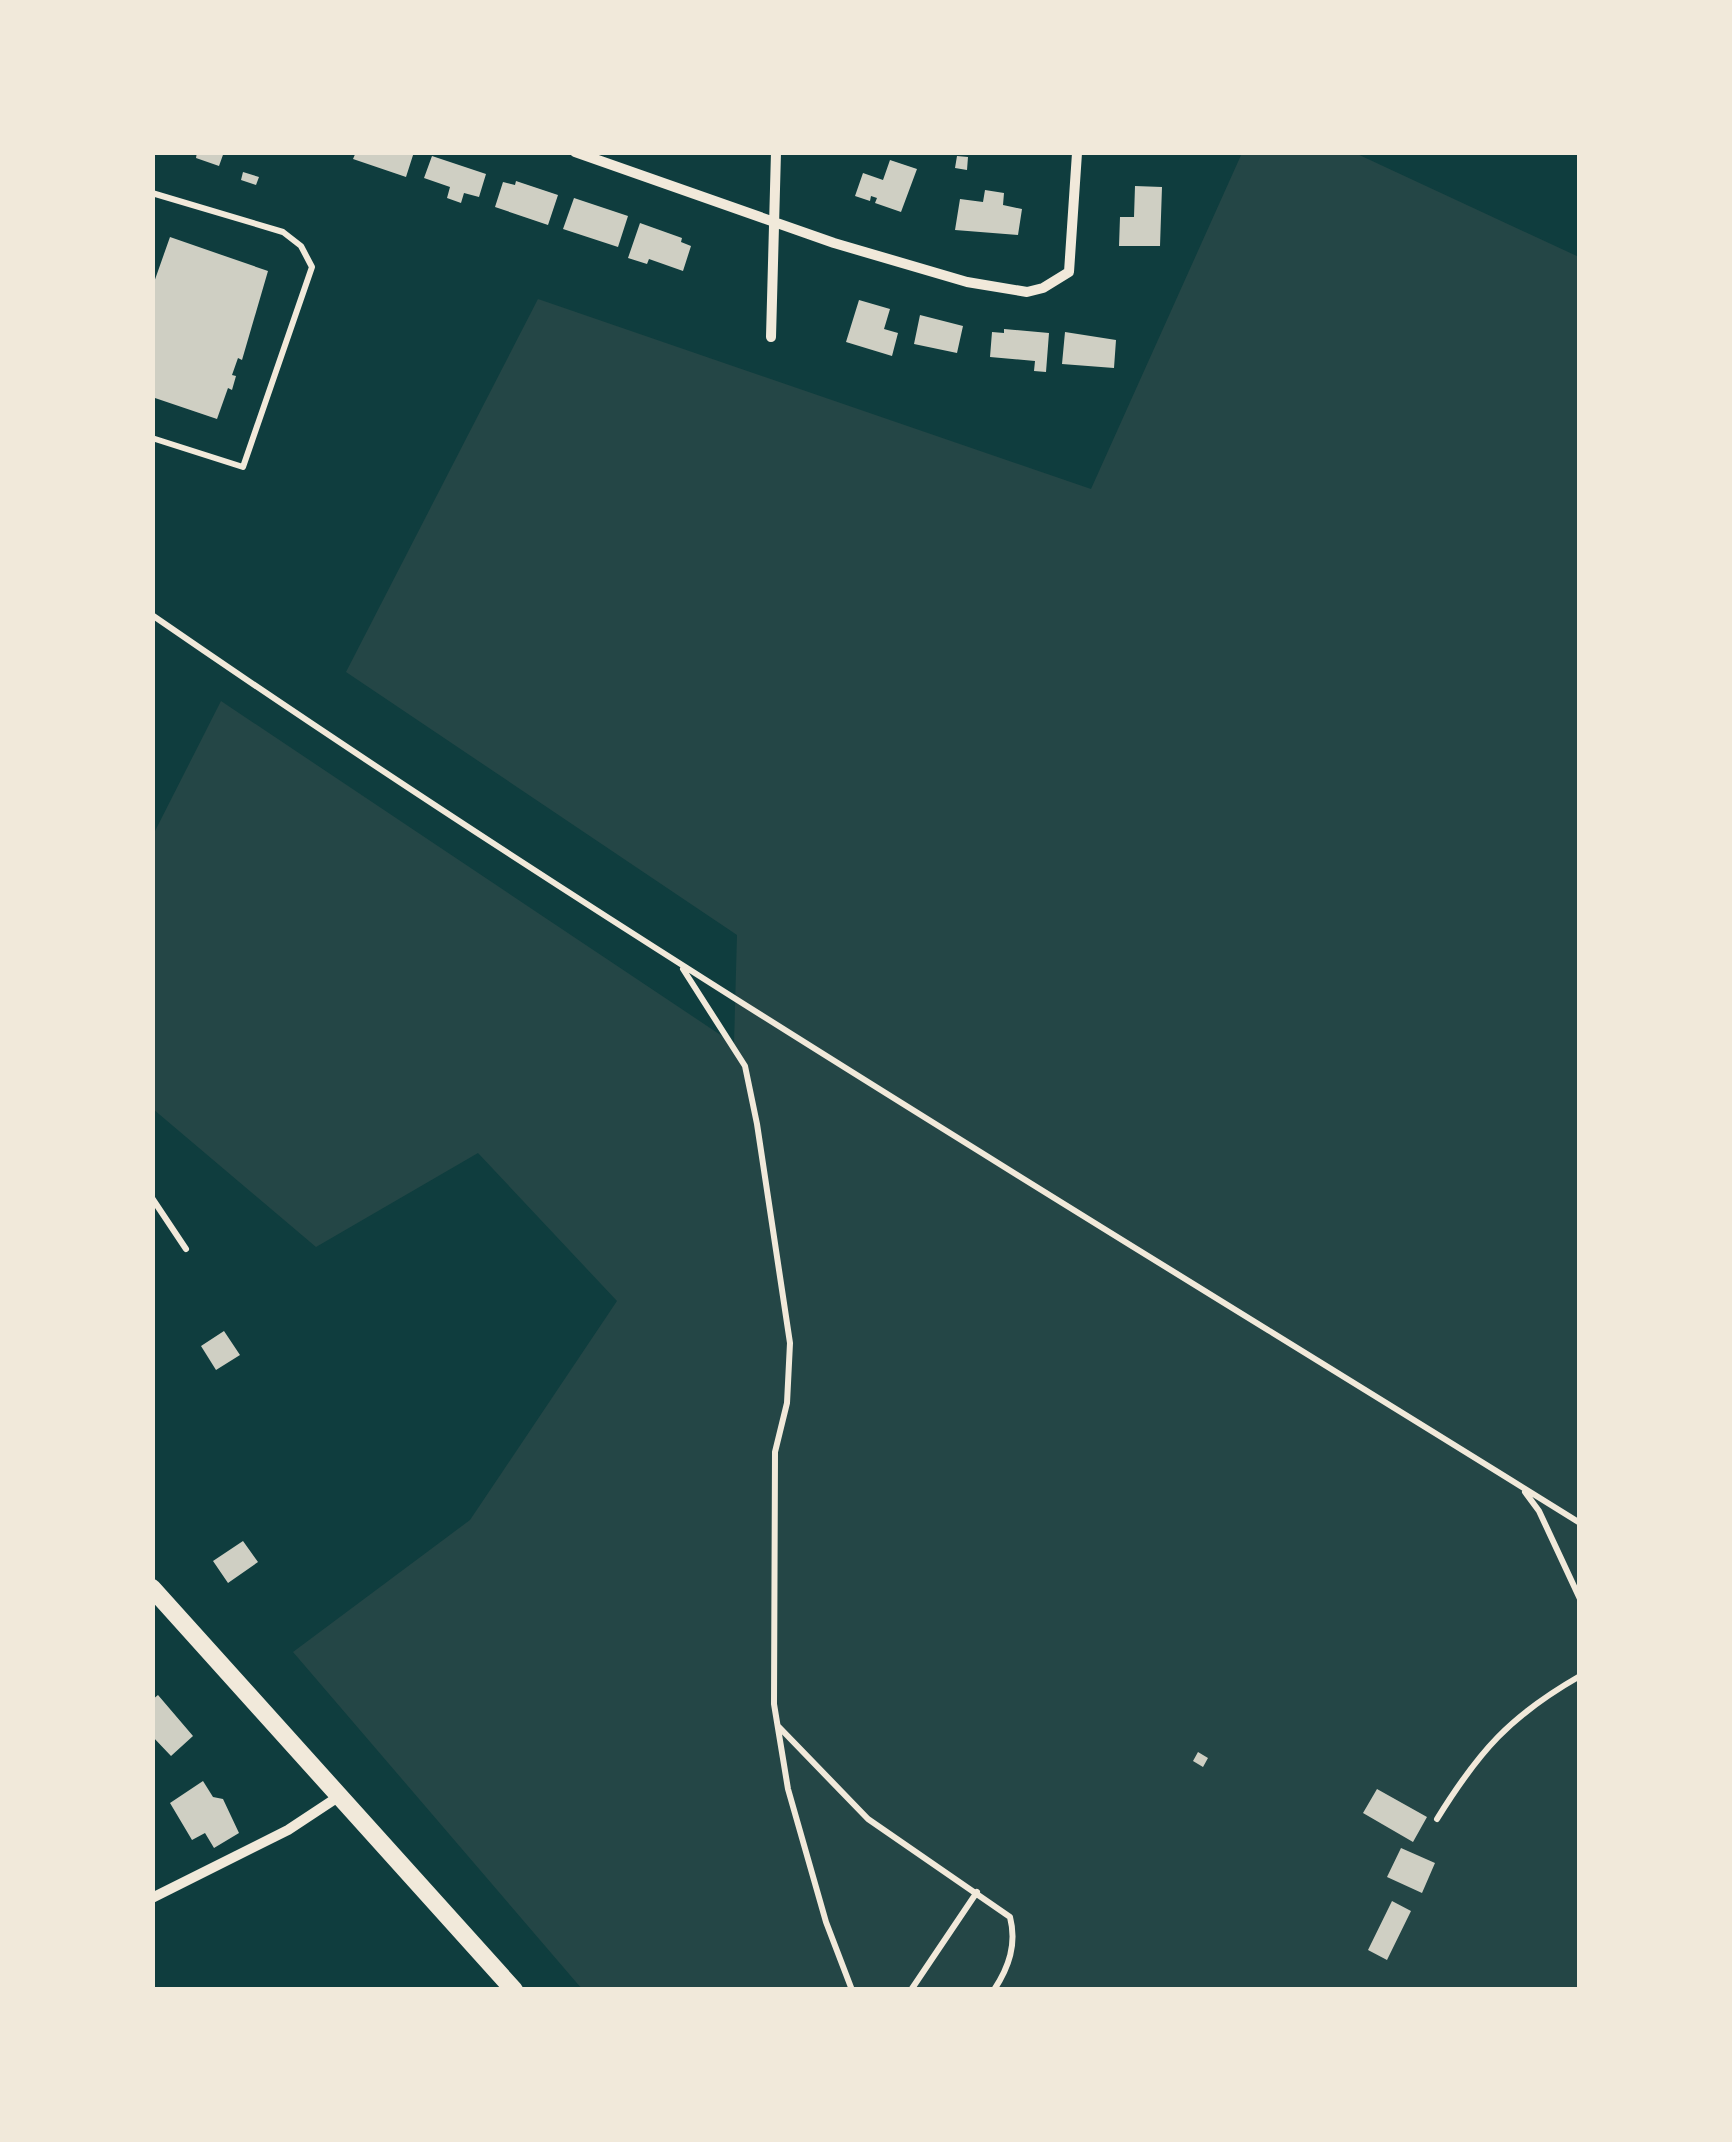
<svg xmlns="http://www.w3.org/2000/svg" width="1732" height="2142" font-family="Montserrat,sans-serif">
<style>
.green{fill:#244646}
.building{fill:#cfcfc3}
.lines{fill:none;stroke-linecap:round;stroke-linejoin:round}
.service{stroke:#f1e9da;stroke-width:6}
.minor{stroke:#f1e9da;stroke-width:10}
.primary{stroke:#f1e9da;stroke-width:18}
</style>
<rect width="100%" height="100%" fill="#0f3d3e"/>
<!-- green -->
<path class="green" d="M1242 153H1355L1579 257V1989H582L293 1652 470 1520 617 1301 478 1153 316 1247 153 1109 152 837 221 701 734 1044 737 935 346 672 538 299 1091 489Z"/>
<!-- building -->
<path class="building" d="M197 152H224L219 166 196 158Z
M356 152H414L406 177 353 159Z
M432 156 486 174 479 197 464 193 461 203 447 198 450 187 424 178Z
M957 156 968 157 967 170 955 168Z
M890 160 917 169 901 212 875 203 877 198 871 196 870 201 855 196 863 173 883 180Z
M243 172 259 177 256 185 241 180Z
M516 181 558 195 548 225 495 207 503 182 515 185Z
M1135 186 1162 187 1160 246H1119L1120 217H1134Z
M985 190 1004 193 1003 205 1022 209 1018 235 955 230 960 199 983 202Z
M574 198 628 216 618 247 563 229Z
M640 223 682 238 681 242 691 246 683 271 649 259 647 264 628 258Z
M170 237 268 271 242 360 238 358 232 375 236 376 232 390 228 388 217 419 152 397V288Z
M859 300 890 309 884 329 898 333 892 356 846 342Z
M920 315 963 326 957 353 914 344Z
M1004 329 1049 333 1046 372 1034 371 1035 361 990 357 992 332 1004 333Z
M1065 332 1116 340 1114 368 1062 364Z
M224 1331 240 1355 216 1370 201 1346Z
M243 1541 258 1562 228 1583 213 1561Z
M158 1695 193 1736 171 1756 152 1736V1700Z
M1198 1752 1208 1758 1203 1767 1193 1761Z
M203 1781 213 1797 223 1799 239 1833 214 1848 205 1833 192 1840 170 1803Z
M1377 1789 1427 1817 1413 1842 1363 1813Z
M1401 1848 1435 1863 1422 1893 1387 1877Z
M1392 1901 1411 1911 1387 1960 1368 1950Z"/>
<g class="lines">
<!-- service -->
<path class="service" d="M152 193 283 232 301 246 312 267 243 467 152 438
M152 615C617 936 1101 1225 1580 1523
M683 969 745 1066 757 1124 790 1343 787 1403 775 1452 774 1704 788 1789 826 1922 852 1990
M152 1198 186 1249
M1525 1492 1539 1511 1580 1599
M778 1726 868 1819 1010 1917C1017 1944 1009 1967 994 1990
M1437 1819C1479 1751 1510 1716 1580 1676
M911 1990 977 1892"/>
<!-- minor -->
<path class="minor" d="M575 152 834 243 967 282 1027 292 1043 288 1069 272 1077 153
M771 337 776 152
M152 1898 288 1830 341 1795"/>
<!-- primary -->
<path class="primary" d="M152 1588 514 1990"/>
</g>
<!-- border -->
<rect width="1732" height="2142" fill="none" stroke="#f1e9da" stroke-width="310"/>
</svg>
